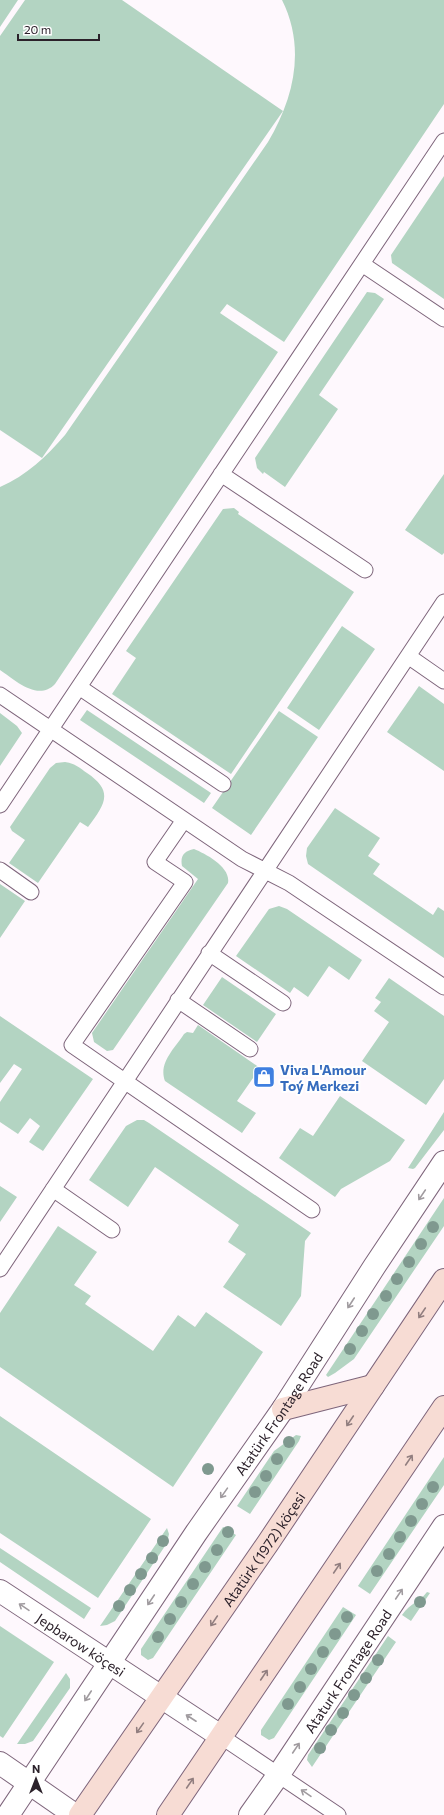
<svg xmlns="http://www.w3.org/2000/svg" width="444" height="1815" font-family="Commissioner,sans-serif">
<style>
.green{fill:#b3d4c2}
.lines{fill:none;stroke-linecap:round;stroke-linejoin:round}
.lane-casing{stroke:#7e657b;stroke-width:17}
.street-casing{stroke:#7e657b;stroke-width:24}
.secondary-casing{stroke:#7e657b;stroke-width:24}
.lane{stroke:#fff;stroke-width:15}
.street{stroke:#fff;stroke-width:22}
.secondary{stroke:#f7dcd4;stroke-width:22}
.tree{fill:#7f998f}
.oneway{stroke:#a09b9f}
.oneway2{stroke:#917e7f}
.labels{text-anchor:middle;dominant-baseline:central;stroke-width:4;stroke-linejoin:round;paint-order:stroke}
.shop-label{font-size:14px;font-weight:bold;fill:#366cbe;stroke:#fff;text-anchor:start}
.street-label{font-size:14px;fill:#2b212a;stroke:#fff}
</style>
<rect width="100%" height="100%" fill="#fef8fd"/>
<!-- green -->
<path class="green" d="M0 0H18L0 27Z
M25 0H122L283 111 42 458 0 430V36Z
M282 0H444V104L284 342 227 304 220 313 278 352 55 684C38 702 15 680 0 670V487C27 475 46 457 65 435L268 142C294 98 306 48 282 0Z
M444 176V299L392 263 391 255Z
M367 292 375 293 384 299 319 395 338 409 285 487 264 472 263 474 257 468 255 458Z
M444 474V553L442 555 405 530Z
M234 508 239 512 238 514 354 592 231 774 112 694 136 658 126 651 223 509Z
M342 626 375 649 319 730 287 708Z
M419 686 444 704V771L387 732Z
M87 710 211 793 204 803 80 720Z
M279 711 318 737 251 835 212 808Z
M0 713 17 726 22 733 0 766Z
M65 762C74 763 80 768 87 773 115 792 104 805 88 827L80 822 38 883 9 863 25 840 12 831 10 827 50 768 56 763Z
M335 808 380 838 368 856 380 864 373 874 433 915 438 907 444 911V958L308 864 306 856 307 848Z
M194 849C206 854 231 867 228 883L113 1050 107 1051 94 1042 92 1033 198 879 182 866C180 856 184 851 194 849Z
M0 884 25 901 0 938Z
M279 906 287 909 362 960 349 980 329 966 308 997 294 987 290 993 236 956 269 909Z
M222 977 276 1014 257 1042 203 1005Z
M389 978 444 1016V1079L426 1105 362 1061 389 1022 374 1011 381 1002 375 998Z
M0 1016 93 1079 43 1151 29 1142 40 1126 30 1118 18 1134 0 1122V1102L22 1069 14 1064 0 1083Z
M198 1025 260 1068 237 1101 256 1113 242 1133 165 1081C158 1063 175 1048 184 1034L187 1032 193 1033Z
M340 1096 405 1140 390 1161 341 1189 335 1197 279 1158 300 1128 313 1136Z
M444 1112V1130L415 1168 413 1169 408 1168Z
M137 1120H144L149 1123 311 1233 305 1241 301 1296 281 1326 223 1287 246 1254 228 1242 239 1225 155 1167 128 1207 89 1180 126 1126Z
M0 1186 17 1197 0 1222Z
M444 1198V1226L354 1359 335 1373 328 1377 326 1375Z
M58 1226 97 1252 74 1285 91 1296 85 1304 153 1351 178 1315 195 1327 206 1312 263 1352 173 1487 0 1367V1313Z
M0 1416 151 1519 98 1598 0 1533Z
M296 1435 301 1436 299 1441 250 1514 237 1506 274 1451Z
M444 1457V1485L370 1594 358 1586Z
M223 1527 236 1535 153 1658 148 1660 141 1655V1649Z
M167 1528 169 1534 167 1543 115 1621 107 1625 100 1626Z
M0 1548 91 1608 84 1619 0 1562Z
M427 1592 430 1593 411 1621 402 1615C411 1602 419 1603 427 1592Z
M343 1607 356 1615 274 1738 269 1740 261 1735V1730Z
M0 1626 54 1662 3 1738 0 1736Z
M388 1636 396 1642 312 1767 307 1760 308 1755Z
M66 1673 70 1679V1688L33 1741 25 1744H17Z"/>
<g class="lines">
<!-- lane casing -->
<g class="lane-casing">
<path id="lane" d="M362 264 444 319
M221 474 365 570
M408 656 444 681
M79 687 223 784
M0 695 242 859 289 883 444 987
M0 805 444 141
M184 820 155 862 185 882 72 1045 312 1210
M0 870 31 892
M209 953 283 1003
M178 1000 250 1049
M53 1189 112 1230
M0 1269 444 602
M222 1737 338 1815"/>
</g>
<!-- street casing -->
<g class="street-casing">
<g id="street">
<path id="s1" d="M0 1591 222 1737"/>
<path d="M0 1763 75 1815"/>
<path id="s2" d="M8 1815 196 1533 283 1409 374 1267 444 1162"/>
<path id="s3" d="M250 1815 279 1774 444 1526"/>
</g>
</g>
<!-- secondary casing -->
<g class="secondary-casing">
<g id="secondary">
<path d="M283 1409 373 1386"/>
<path id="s4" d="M80 1815 268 1543 444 1280"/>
<path d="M168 1815 444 1407"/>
</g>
</g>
<!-- lane -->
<use href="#lane" class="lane"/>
<!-- street -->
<use href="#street" class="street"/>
<!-- secondary -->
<use href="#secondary" class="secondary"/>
</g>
<!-- trees -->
<g class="tree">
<circle cx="433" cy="1227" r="6"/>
<circle cx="421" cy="1244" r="6"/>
<circle cx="409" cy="1262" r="6"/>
<circle cx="397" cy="1279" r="6"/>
<circle cx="386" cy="1296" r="6"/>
<circle cx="373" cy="1314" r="6"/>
<circle cx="362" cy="1331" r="6"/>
<circle cx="350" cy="1349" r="6"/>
<circle cx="289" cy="1442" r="6"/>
<circle cx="277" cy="1459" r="6"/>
<circle cx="208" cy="1469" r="6"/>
<circle cx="266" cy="1476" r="6"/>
<circle cx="433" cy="1487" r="6"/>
<circle cx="255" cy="1492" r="6"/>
<circle cx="422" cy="1504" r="6"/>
<circle cx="411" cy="1521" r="6"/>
<circle cx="228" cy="1532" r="6"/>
<circle cx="400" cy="1537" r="6"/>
<circle cx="163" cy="1541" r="6"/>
<circle cx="217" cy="1550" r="6"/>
<circle cx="389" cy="1554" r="6"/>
<circle cx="152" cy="1558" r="6"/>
<circle cx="205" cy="1567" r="6"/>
<circle cx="377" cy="1571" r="6"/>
<circle cx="141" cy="1574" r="6"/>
<circle cx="193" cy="1584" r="6"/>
<circle cx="130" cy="1590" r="6"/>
<circle cx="181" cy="1602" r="6"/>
<circle cx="420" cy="1602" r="6"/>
<circle cx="119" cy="1606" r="6"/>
<circle cx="347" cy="1617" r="6"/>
<circle cx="170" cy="1619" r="6"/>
<circle cx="335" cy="1634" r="6"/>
<circle cx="158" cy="1637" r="6"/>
<circle cx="323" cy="1652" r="6"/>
<circle cx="378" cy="1660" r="6"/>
<circle cx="311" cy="1669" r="6"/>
<circle cx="366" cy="1678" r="6"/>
<circle cx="300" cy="1687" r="6"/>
<circle cx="354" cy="1695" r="6"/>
<circle cx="288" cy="1704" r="6"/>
<circle cx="343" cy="1713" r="6"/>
<circle cx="331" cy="1730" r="6"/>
<circle cx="320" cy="1748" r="6"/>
</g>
<!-- one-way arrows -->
<defs><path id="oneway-shaft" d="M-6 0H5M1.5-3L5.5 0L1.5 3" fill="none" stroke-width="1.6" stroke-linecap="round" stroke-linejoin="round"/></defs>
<g class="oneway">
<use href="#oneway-shaft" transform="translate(422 1195) rotate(124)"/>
<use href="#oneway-shaft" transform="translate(351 1303) rotate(123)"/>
<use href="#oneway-shaft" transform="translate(224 1493) rotate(125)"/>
<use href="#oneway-shaft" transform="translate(399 1594) rotate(-56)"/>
<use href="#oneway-shaft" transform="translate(151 1600) rotate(124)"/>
<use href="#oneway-shaft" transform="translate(24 1607) rotate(-146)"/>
<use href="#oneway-shaft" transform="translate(88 1696) rotate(123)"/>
<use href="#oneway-shaft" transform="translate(191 1718) rotate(-147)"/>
<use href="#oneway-shaft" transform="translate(296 1748) rotate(-56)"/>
<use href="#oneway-shaft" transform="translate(306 1793) rotate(-146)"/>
</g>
<g class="oneway2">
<use href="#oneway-shaft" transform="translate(422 1313) rotate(124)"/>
<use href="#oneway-shaft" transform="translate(350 1421) rotate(124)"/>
<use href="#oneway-shaft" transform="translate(409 1460) rotate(-56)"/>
<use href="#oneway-shaft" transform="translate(337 1568) rotate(-56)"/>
<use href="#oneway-shaft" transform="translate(214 1621) rotate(124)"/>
<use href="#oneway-shaft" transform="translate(264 1675) rotate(-56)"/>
<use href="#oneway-shaft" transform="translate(140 1728) rotate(125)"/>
<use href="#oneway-shaft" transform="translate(190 1783) rotate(-56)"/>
</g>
<!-- icons -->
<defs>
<g id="shop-square" transform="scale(1.15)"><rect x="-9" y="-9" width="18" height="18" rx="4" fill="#3f7fe0" stroke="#fff"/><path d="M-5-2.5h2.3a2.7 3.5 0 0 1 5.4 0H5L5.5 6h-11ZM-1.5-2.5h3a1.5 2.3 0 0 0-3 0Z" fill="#fff"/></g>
</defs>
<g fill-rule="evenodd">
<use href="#shop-square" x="264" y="1077"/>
</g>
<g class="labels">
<!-- shop labels -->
<g class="shop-label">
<text x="280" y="1069">Viva L'Amour<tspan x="280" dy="16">Toý Merkezi</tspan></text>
</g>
<!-- street labels -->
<g class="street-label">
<text stroke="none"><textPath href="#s2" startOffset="484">Atatürk Frontage Road</textPath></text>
<text stroke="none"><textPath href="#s4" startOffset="323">Atatürk (1972) köçesi</textPath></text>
<text stroke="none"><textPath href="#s1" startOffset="97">Jepbarow köçesi</textPath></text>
<text stroke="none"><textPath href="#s3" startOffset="174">Ataturk Frontage Road</textPath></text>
</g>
</g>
<!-- north arrow -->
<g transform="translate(36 1779)" stroke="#ffffff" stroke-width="3" paint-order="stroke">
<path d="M0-3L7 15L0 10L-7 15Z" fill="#2b212a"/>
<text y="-6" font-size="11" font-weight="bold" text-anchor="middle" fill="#2b212a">N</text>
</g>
<!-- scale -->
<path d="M18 34v6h81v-6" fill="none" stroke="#2b212a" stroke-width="2"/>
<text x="24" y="34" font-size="12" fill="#2b212a" stroke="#ffffff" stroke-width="3" paint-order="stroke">20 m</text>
</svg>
